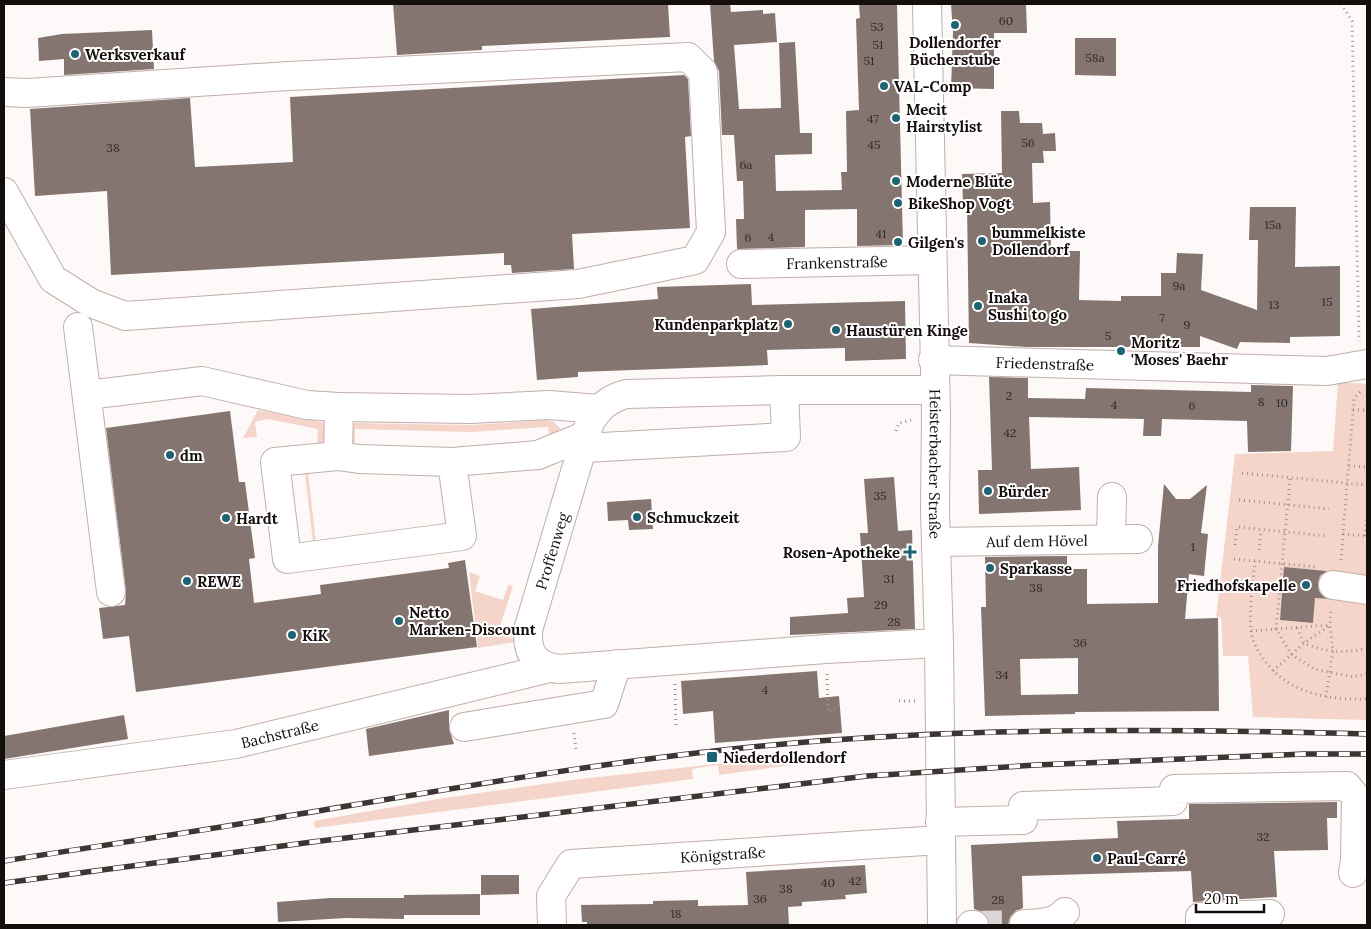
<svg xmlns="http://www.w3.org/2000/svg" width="1371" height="929" font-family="Lora,serif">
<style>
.green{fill:#f5d5ca;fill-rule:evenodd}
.building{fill:#857570;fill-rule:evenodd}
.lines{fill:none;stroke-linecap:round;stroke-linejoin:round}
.minor-tunnel{stroke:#dad6d5;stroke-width:28;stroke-dasharray:28 14;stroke-linecap:butt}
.minor-casing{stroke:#c0aea9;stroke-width:30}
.path{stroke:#9a9594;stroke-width:3;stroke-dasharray:1 4;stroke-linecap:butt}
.minor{stroke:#fff;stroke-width:28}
.rail-casing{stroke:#3b3533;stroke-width:5.5}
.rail{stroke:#fff;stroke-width:4;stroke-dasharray:11;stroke-linecap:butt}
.poi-dot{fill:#1e6374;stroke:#fff;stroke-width:2}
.labels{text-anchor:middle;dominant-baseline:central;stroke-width:4;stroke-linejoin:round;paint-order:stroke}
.number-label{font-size:12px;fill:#302825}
.poi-label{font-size:15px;font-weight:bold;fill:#140e0c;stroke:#fff;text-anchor:start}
.street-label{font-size:15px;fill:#140e0c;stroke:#fff}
</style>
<rect width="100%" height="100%" fill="#fdf9f8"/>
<!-- green -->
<path class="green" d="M1338 382 1367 384V720L1253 717 1248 656H1223L1221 618 1216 617 1235 454 1333 451ZM1285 568 1330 571 1328 599 1315 598 1313 623 1280 620Z
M258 410 327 423 326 445 317 446 318 429 267 419 255 422 257 437 243 438Z
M547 420 554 422 566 434 550 443 548 427 469 432 355 429V446H350L351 423 472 425Z
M308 472 316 543H313L305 473Z
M469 572 480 576 475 591 503 600 508 585 513 586 498 633 516 640 515 642 478 648Z
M805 754 806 763 719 775 718 765 692 769 693 779 315 828 314 821 444 798 572 780Z"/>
<!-- building -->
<path class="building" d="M393 4H668L670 37 482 46V50L397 55Z
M710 4H730L731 12 763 10V14L775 13 777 42 734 45 739 109 781 108 779 43 795 42 800 133H812V154L775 155 776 191 842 190 841 172H847L846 111 859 110 856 19 860 18 859 4H897L903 245 857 246V209L805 210V247L737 249 736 219H744L743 181H737L734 135H722L719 71 714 61Z
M951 4H1026L1027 33H994V89L951 88 953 33Z
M152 30 154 69 64 75V59L39 61 38 38 62 34Z
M1075 38H1116V76L1075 75Z
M684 75 688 79 691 136 685 137 690 228 572 234 574 269 512 273 511 265H504V253L111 275 107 191 35 196 30 109 190 98 195 167 293 162 290 97Z
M1001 111H1019L1020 123H1042L1043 134 1055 133 1056 151H1043L1044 163H1032L1033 203 1050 202 1051 251H1080L1079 300 1121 301V296H1161V273H1176L1177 253 1203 254 1201 290 1257 310 1258 240H1249L1250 207H1296L1295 267 1340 266V336L1290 337V343L1240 342 1237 349 1200 336V347H1027L969 343 967 204H963L962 174 1002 173Z
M751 284 752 305 905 301 906 359 845 361V348L767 350 768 365 578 372V377L537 380 531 309 658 299 657 287Z
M989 377 1028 378V398L1085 399 1086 388 1251 392V385L1293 386 1291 451 1248 452 1247 421 1162 419 1161 436H1143L1144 419 1029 417 1031 469 1079 467 1081 510 979 514 978 470H992Z
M230 411 239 482H245L255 558 249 559 254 603 321 594 320 585 449 568 448 563 465 560 477 647 136 692 129 636 103 639 99 608 125 605 126 591 106 428Z
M894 477 898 531 912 530 915 629 790 635V617L848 613 847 598 864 597 860 533H868L864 479Z
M1164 484 1176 499H1190L1207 485 1201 533 1208 534 1204 576 1189 574 1185 619 1218 618 1219 711 1075 712V714L985 716 981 607H986L985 557 1067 556V569H1087V604L1158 603V546ZM1078 658V694L1021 695 1020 659Z
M651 499 653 529 629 530 628 520 608 521 607 502Z
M1284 567 1327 571 1320 576 1318 583 1319 591 1328 599 1315 598 1313 623 1280 620Z
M817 671 819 698 839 696 842 733 715 743 713 711 683 714 681 681Z
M449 710V729L454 744 369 756 366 729Z
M124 715 128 739 4 759V736Z
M1337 802V818H1327L1328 850 1274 851 1277 897 1193 902 1191 871 1022 876 1023 908 1016 911 1010 917 1008 925H990L988 918 982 912 974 909 971 845 1118 838 1117 821 1189 819V804Z
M865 865 867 893 845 895 846 899 802 902V906L788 907 789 925H587V922H582L581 905 653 904V901L698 900V906L748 905 746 872Z
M481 875H519V894L481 895Z
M480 894V915H404V919L346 918 278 922 277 902 330 898H404V895Z"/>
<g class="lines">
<!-- minor-tunnel -->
<path class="minor-tunnel" d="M974 925 1024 924"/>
<!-- minor casing -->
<g class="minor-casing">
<g id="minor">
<path id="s1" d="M927 4 936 414 935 511 939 643 942 925"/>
<path d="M4 92 27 93 289 76 688 57 703 72 711 232 695 260 578 284 125 316 91 303 53 279 4 192"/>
<path id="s2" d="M741 264 932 260"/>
<path d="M78 327 111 592"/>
<path id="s3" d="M933 360 1327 371 1367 364"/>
<path d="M935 390H781L626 394C608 399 600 407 590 422L528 630C527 654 535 666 559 669L826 649 939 643"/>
<path d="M88 395 202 381 307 405 339 407 470 409 549 405 598 409"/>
<path d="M584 448 786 437 784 390"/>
<path d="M338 456 339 407"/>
<path d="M452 462 462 536 287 559 275 462 338 456 359 459 452 462 538 455 587 435"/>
<path d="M1111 539 1112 497"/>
<path id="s4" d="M936 542 1138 539"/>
<path d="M1333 585 1367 590"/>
<path d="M464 727 604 704 617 664"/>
<path id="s5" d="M4 775 236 744 550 668"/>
<path d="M940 822 1023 820V806L1173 801 1174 789 1347 786 1356 797 1355 860 1353 873"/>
<path d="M1024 924C1039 923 1055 924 1065 912"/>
<path id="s6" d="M552 925 551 896 571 864 940 840"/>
<path d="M971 925H974"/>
<path d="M1200 925V917L1270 914"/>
</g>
</g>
<!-- path -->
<path class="path" d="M1341 4 1352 21 1359 341
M1353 410H1367
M896 431 899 423 911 420
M1349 466 1367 467
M1242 473 1367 485
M1290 479 1276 629 1291 654 1314 669 1353 677 1367 674
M1239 500 1329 509
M1343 534 1367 536
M1365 536 1367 516
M1235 545 1237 527 1327 536
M1259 550 1261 530
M1234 559 1316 567
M1341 560 1354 398 1361 391
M1255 561C1253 583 1249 608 1251 630 1252 641 1258 652 1265 661 1290 694 1328 700 1367 699
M1228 584 1253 586
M1297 628 1304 643C1324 652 1346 654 1367 648
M1251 631 1330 625
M1273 671 1304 643 1329 626
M827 674 828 712 840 705
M675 684 676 728
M1326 697 1333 651 1330 625 1331 608
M899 701H916
M574 733 576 750"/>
<!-- minor -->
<use href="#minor" class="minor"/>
<!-- rail casing -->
<g class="rail-casing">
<path id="rail" d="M4 861C92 847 181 834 270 819 444 790 619 758 795 743 986 727 1176 729 1367 734
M4 883 312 842 867 776 1036 765 1304 754H1367"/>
</g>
<!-- rail -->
<use href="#rail" class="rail"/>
</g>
<!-- markers -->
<g class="poi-dot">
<circle cx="955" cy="25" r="5"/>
<circle cx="75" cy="54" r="5"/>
<circle cx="884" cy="86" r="5"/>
<circle cx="896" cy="118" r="5"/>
<circle cx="896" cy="181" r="5"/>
<circle cx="898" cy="203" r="5"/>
<circle cx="982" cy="241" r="5"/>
<circle cx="898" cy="242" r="5"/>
<circle cx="978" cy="306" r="5"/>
<circle cx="788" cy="324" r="5"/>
<circle cx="836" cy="330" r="5"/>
<circle cx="1121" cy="351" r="5"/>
<circle cx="170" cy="455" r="5"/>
<circle cx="988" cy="491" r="5"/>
<circle cx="637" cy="517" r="5"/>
<circle cx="226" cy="518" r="5"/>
<path d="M907.5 544.5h5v5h5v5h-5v5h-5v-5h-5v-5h5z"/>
<circle cx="990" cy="568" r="5"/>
<circle cx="187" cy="581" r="5"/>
<circle cx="1306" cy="585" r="5"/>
<circle cx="399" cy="621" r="5"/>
<circle cx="292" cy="635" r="5"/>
<rect x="706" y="751" width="12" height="12" rx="2.5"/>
<circle cx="1097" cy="858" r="5"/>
</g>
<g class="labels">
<!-- number labels -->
<g class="number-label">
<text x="1006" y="20">60</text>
<text x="877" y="26">53</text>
<text x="878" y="44">51</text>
<text x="1095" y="57">58a</text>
<text x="869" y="60">51</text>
<text x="873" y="118">47</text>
<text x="1028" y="142">56</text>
<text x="874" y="144">45</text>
<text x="113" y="147">38</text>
<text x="746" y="164">6a</text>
<text x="1273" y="224">15a</text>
<text x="881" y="233">41</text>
<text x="771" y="236">4</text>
<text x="748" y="237">6</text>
<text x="1179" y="285">9a</text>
<text x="1327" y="301">15</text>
<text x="1274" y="304">13</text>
<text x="1162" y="317">7</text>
<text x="1187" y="324">9</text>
<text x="1108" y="335">5</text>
<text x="1009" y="395">2</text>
<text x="1261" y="401">8</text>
<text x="1282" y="402">10</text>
<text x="1114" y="404">4</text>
<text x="1192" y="405">6</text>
<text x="1010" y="432">42</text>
<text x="880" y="495">35</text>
<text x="1193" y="546">1</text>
<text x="889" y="578">31</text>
<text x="1036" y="587">38</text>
<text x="881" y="604">29</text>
<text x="894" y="621">28</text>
<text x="1080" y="642">36</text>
<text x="1002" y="674">34</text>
<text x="765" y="689">4</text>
<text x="1263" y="836">32</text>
<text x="855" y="880">42</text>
<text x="828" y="882">40</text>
<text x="786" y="888">38</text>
<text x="760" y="898">36</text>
<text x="998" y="899">28</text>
<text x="676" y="913">18</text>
</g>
<!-- poi labels -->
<g class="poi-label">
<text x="955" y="42" text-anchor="middle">Dollendorfer<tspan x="955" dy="17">Bücherstube</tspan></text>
<text x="85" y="54">Werksverkauf</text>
<text x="894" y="86">VAL-Comp</text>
<text x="906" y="109">Mecit<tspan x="906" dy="17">Hairstylist</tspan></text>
<text x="906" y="181">Moderne Blüte</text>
<text x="908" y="203">BikeShop Vogt</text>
<text x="992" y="232">bummelkiste<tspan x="992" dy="17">Dollendorf</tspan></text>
<text x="908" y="242">Gilgen's</text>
<text x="988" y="297">Inaka<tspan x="988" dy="17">Sushi to go</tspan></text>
<text x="778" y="324" text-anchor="end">Kundenparkplatz</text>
<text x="846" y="330">Haustüren Kinge</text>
<text x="1131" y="342">Moritz<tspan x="1131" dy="17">'Moses' Baehr</tspan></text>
<text x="180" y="455">dm</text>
<text x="998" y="491">Bürder</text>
<text x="647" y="517">Schmuckzeit</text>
<text x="236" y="518">Hardt</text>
<text x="900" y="552" text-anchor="end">Rosen-Apotheke</text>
<text x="1000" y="568">Sparkasse</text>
<text x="197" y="581">REWE</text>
<text x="1296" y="585" text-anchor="end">Friedhofskapelle</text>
<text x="409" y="612">Netto<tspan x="409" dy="17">Marken-Discount</tspan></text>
<text x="302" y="635">KiK</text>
<text x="723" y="757">Niederdollendorf</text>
<text x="1107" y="858">Paul-Carré</text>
</g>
<!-- street labels -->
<g class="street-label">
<text stroke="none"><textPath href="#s2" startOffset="96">Frankenstraße</textPath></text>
<text stroke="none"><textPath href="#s3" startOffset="112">Friedenstraße</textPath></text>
<text stroke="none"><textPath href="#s1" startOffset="460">Heisterbacher Straße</textPath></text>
<text stroke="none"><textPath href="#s4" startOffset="101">Auf dem Hövel</textPath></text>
<text transform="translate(552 551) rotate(-73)">Proffenweg</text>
<text stroke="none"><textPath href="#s5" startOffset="279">Bachstraße</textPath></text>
<text stroke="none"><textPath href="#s6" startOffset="219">Königstraße</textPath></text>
</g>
</g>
<!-- border -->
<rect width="1371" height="929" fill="none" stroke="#140e0c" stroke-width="10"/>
<!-- scale -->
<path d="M1196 904v8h68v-8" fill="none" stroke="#140e0c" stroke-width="2.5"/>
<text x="1204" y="904" font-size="15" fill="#140e0c" stroke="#ffffff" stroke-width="4" paint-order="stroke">20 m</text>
</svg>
